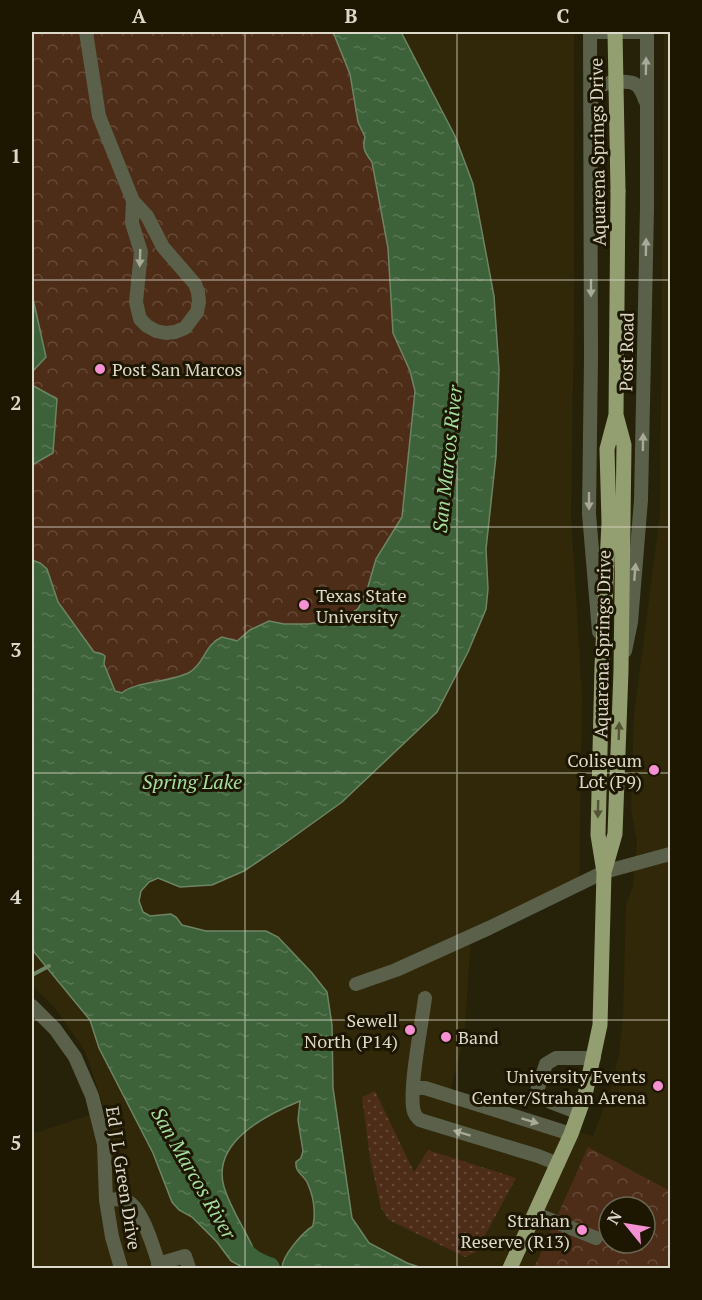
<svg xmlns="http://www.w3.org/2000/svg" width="702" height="1300" font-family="'PT Serif',serif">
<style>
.built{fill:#302809;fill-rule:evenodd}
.grass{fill:url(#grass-dots)}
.forest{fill:url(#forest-crowns);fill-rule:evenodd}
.water{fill:url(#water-ripples);stroke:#6d8565;stroke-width:1.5}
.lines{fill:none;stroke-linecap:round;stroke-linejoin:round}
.stream{stroke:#6d8565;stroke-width:4}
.river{stroke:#3d6139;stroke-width:22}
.minor{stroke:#5a604a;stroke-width:14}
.major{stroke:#949f71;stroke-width:15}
.major-bridge{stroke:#949f71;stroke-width:15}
.oneway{fill:#a8a997}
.oneway2{fill:#535434}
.grid{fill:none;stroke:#dcd9cb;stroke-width:1.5;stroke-opacity:0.55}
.poi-dot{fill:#f591d2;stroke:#1d1702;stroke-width:2}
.labels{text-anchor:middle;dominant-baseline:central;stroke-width:6;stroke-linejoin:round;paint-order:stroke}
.street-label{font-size:18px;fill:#dcd9cb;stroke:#1d1702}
.poi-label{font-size:18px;fill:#dcd9cb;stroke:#1d1702;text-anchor:end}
.water-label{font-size:20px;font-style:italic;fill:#a4de9d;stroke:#1d1702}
.neatline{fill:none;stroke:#dcd9cb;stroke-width:2}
.grid-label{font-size:20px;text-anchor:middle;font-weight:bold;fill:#dcd9cb}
</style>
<defs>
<pattern id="grass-dots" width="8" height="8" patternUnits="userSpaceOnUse" patternTransform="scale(1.5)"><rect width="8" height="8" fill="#4d2c18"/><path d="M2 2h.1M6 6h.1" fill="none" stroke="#664a38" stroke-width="1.8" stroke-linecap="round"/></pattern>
<pattern id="forest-crowns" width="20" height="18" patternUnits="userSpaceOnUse" patternTransform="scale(1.5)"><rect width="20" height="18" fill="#4d2c18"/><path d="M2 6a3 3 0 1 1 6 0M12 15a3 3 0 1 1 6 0" fill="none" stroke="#664a38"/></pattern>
<pattern id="water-ripples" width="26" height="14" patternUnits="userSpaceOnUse" patternTransform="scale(1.5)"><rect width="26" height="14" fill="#3d6139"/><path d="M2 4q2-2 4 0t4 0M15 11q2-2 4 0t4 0" fill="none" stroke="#587754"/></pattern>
</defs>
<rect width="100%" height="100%" fill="#262109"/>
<!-- built -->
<path class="built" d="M32 32H574V327L571 515 582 696 579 891 471 939 464 1039 450 1091 593 1136 611 1088 619 1054 623 1017 626 904 633 886 637 842 631 810 634 715 660 514 664 32H670V1268H32V1134L105 1110 85 1051 55 1008 32 985ZM609 1207H645V1243H609Z"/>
<!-- grass -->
<path class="grass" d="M375 1091 414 1172 428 1150 516 1178 476 1252 465 1257 389 1220 381 1208 370 1158 362 1097Z"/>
<!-- forest -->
<path class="forest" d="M32 32H333L350 74 358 122 365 137 366 154 372 162 410 371 415 391 402 517 376 559 367 590 358 609 341 620 308 624H284L269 621 250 630 237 641H213L196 667 189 672 123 693 115 691 104 664 105 660 102 654 94 652 58 602 47 569 40 563 32 560V465L53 453 57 399 32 385 33 371 46 356 32 294Z
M588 1147 670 1191V1268H534ZM609 1207H645V1243H609Z"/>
<!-- water -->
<path class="water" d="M333 32H401L455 136 473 184 494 296 499 370 496 456 486 549 488 589 486 609 468 652 437 712 342 802 278 848 244 871 212 885 180 887 158 878 149 882 141 891 139 901 143 912 150 916 171 914 176 917 182 925 206 931H266L278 937 312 973 327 992 332 1025 333 1088 352 1218 369 1243 407 1263 422 1268H282C282 1256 302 1233 313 1226 316 1211 314 1197 307 1182 303 1174 295 1173 296 1162L301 1158 303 1151 298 1120 300 1101C266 1115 211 1142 224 1187 231 1210 245 1229 254 1250L242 1267 231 1261 217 1242 192 1217 179 1210 172 1202 153 1153 99 1048 90 1020 34 952 32 944V560L40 563 47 569 58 602 94 652 102 654 105 656 104 664 115 691 122 693C133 682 173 682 190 672 205 663 204 645 222 637L237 641 250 630 269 621 284 624H308L341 620 358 609 367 590 376 559 402 517 415 391 410 371 393 333 388 248 372 162C365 153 362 148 365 137L358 122 350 74Z
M32 294 46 357 33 371 32 378Z
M32 385 57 399 53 453 32 465Z"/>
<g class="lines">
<!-- stream -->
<path class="stream" d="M32 975 49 966"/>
<!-- river -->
<path class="river" d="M229 1234C240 1251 250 1262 269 1268"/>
<!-- minor -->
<path class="minor" d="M86 32 99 116 133 201 147 216 163 247 195 284 198 292 199 302 197 312 185 328 175 332 166 333 156 331 147 326 140 319 136 302 141 252 132 223 133 201
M590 32 591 358 589 514 599 632
M590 32H645
M591 102C593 97 594 92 597 88 603 82 627 80 635 84 640 87 643 94 645 100
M625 651 631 622 641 500 647 208V32
M356 984 396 970 489 928 604 872 670 854
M425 998C422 1023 408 1092 414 1112 416 1117 416 1116 420 1120L538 1156 558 1164
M32 1006 55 1029 75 1057 92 1096 104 1144 106 1200 112 1237 121 1268
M414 1088H425L571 1134
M579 1113 553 1103 536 1094 546 1064 556 1058H594
M106 1200C115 1199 123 1198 130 1203 144 1213 155 1252 160 1268
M536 1214 596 1238
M158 1264 185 1256 189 1268"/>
<!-- major -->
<path class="major" d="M605 869 615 834 621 671 624 445 616 415
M510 1268 571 1134 585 1095 600 1025 604 872 598 835 602 667 609 522 607 449 616 415 618 191"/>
<!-- major-bridge -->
<path class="major-bridge" d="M615 32 618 191"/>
</g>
<!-- one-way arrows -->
<defs><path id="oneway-solid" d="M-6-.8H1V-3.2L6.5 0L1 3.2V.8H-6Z" transform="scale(1.5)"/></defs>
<g class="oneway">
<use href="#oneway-solid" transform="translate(646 66) rotate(-89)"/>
<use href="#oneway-solid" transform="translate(646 247) rotate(-89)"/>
<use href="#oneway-solid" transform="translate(140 258) rotate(92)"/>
<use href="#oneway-solid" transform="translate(591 288) rotate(90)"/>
<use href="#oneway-solid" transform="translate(643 442) rotate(-89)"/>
<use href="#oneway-solid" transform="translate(589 501) rotate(90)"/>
<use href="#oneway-solid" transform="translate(635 572) rotate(-85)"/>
<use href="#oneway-solid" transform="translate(530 1121) rotate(17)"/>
<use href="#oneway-solid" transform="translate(462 1133) rotate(-163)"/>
</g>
<g class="oneway2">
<use href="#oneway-solid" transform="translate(619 731) rotate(-88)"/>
<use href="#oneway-solid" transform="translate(598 809) rotate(91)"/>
</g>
<!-- grid -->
<path class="grid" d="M245 32V1268M457 32V1268M32 280H670M32 527H670M32 773H670M32 1020H670"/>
<!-- markers -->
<g class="poi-dot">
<circle cx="100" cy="369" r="6"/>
<circle cx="304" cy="605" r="6"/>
<circle cx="654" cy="770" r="6"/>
<circle cx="410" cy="1030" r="6"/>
<circle cx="446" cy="1037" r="6"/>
<circle cx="658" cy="1086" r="6"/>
<circle cx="582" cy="1230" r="6"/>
</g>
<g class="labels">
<!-- street labels -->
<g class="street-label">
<text transform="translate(597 152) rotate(-91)">Aquarena Springs Drive</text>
<text transform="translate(626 352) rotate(-89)">Post Road</text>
<text transform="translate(602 644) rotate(-89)">Aquarena Springs Drive</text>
<text transform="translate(124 1178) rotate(81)">Ed J L Green Drive</text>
</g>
<!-- poi labels -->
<g class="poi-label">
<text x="112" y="369" text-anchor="start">Post San Marcos</text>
<text x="316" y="595" text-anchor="start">Texas State<tspan x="316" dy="21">University</tspan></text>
<text x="642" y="760">Coliseum<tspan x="642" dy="21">Lot (P9)</tspan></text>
<text x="398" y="1020">Sewell<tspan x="398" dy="21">North (P14)</tspan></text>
<text x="458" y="1037" text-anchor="start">Band</text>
<text x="646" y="1076">University Events<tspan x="646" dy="21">Center/Strahan Arena</tspan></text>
<text x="570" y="1220">Strahan<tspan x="570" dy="21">Reserve (R13)</tspan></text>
</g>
<!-- water labels -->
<g class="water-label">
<text transform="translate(447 459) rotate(-84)">San Marcos River</text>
<text x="192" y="781">Spring Lake</text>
<text transform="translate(194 1173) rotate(60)">San Marcos River</text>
</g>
</g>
<!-- border -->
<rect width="702" height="1300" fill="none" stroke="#1d1702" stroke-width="66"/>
<!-- north arrow -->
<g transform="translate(627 1225) rotate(300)"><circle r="28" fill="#1d1702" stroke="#696552" stroke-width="1.5"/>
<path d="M0-4.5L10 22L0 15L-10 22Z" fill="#f591d2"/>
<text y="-9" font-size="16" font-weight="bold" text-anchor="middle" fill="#dcd9cb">N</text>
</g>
<rect x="33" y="33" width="636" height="1234" class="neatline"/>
<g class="grid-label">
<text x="139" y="23">A</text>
<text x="351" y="23">B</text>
<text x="563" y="23">C</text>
<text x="16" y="163">1</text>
<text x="16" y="410">2</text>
<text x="16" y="657">3</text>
<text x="16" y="904">4</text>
<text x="16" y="1150">5</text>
</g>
</svg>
